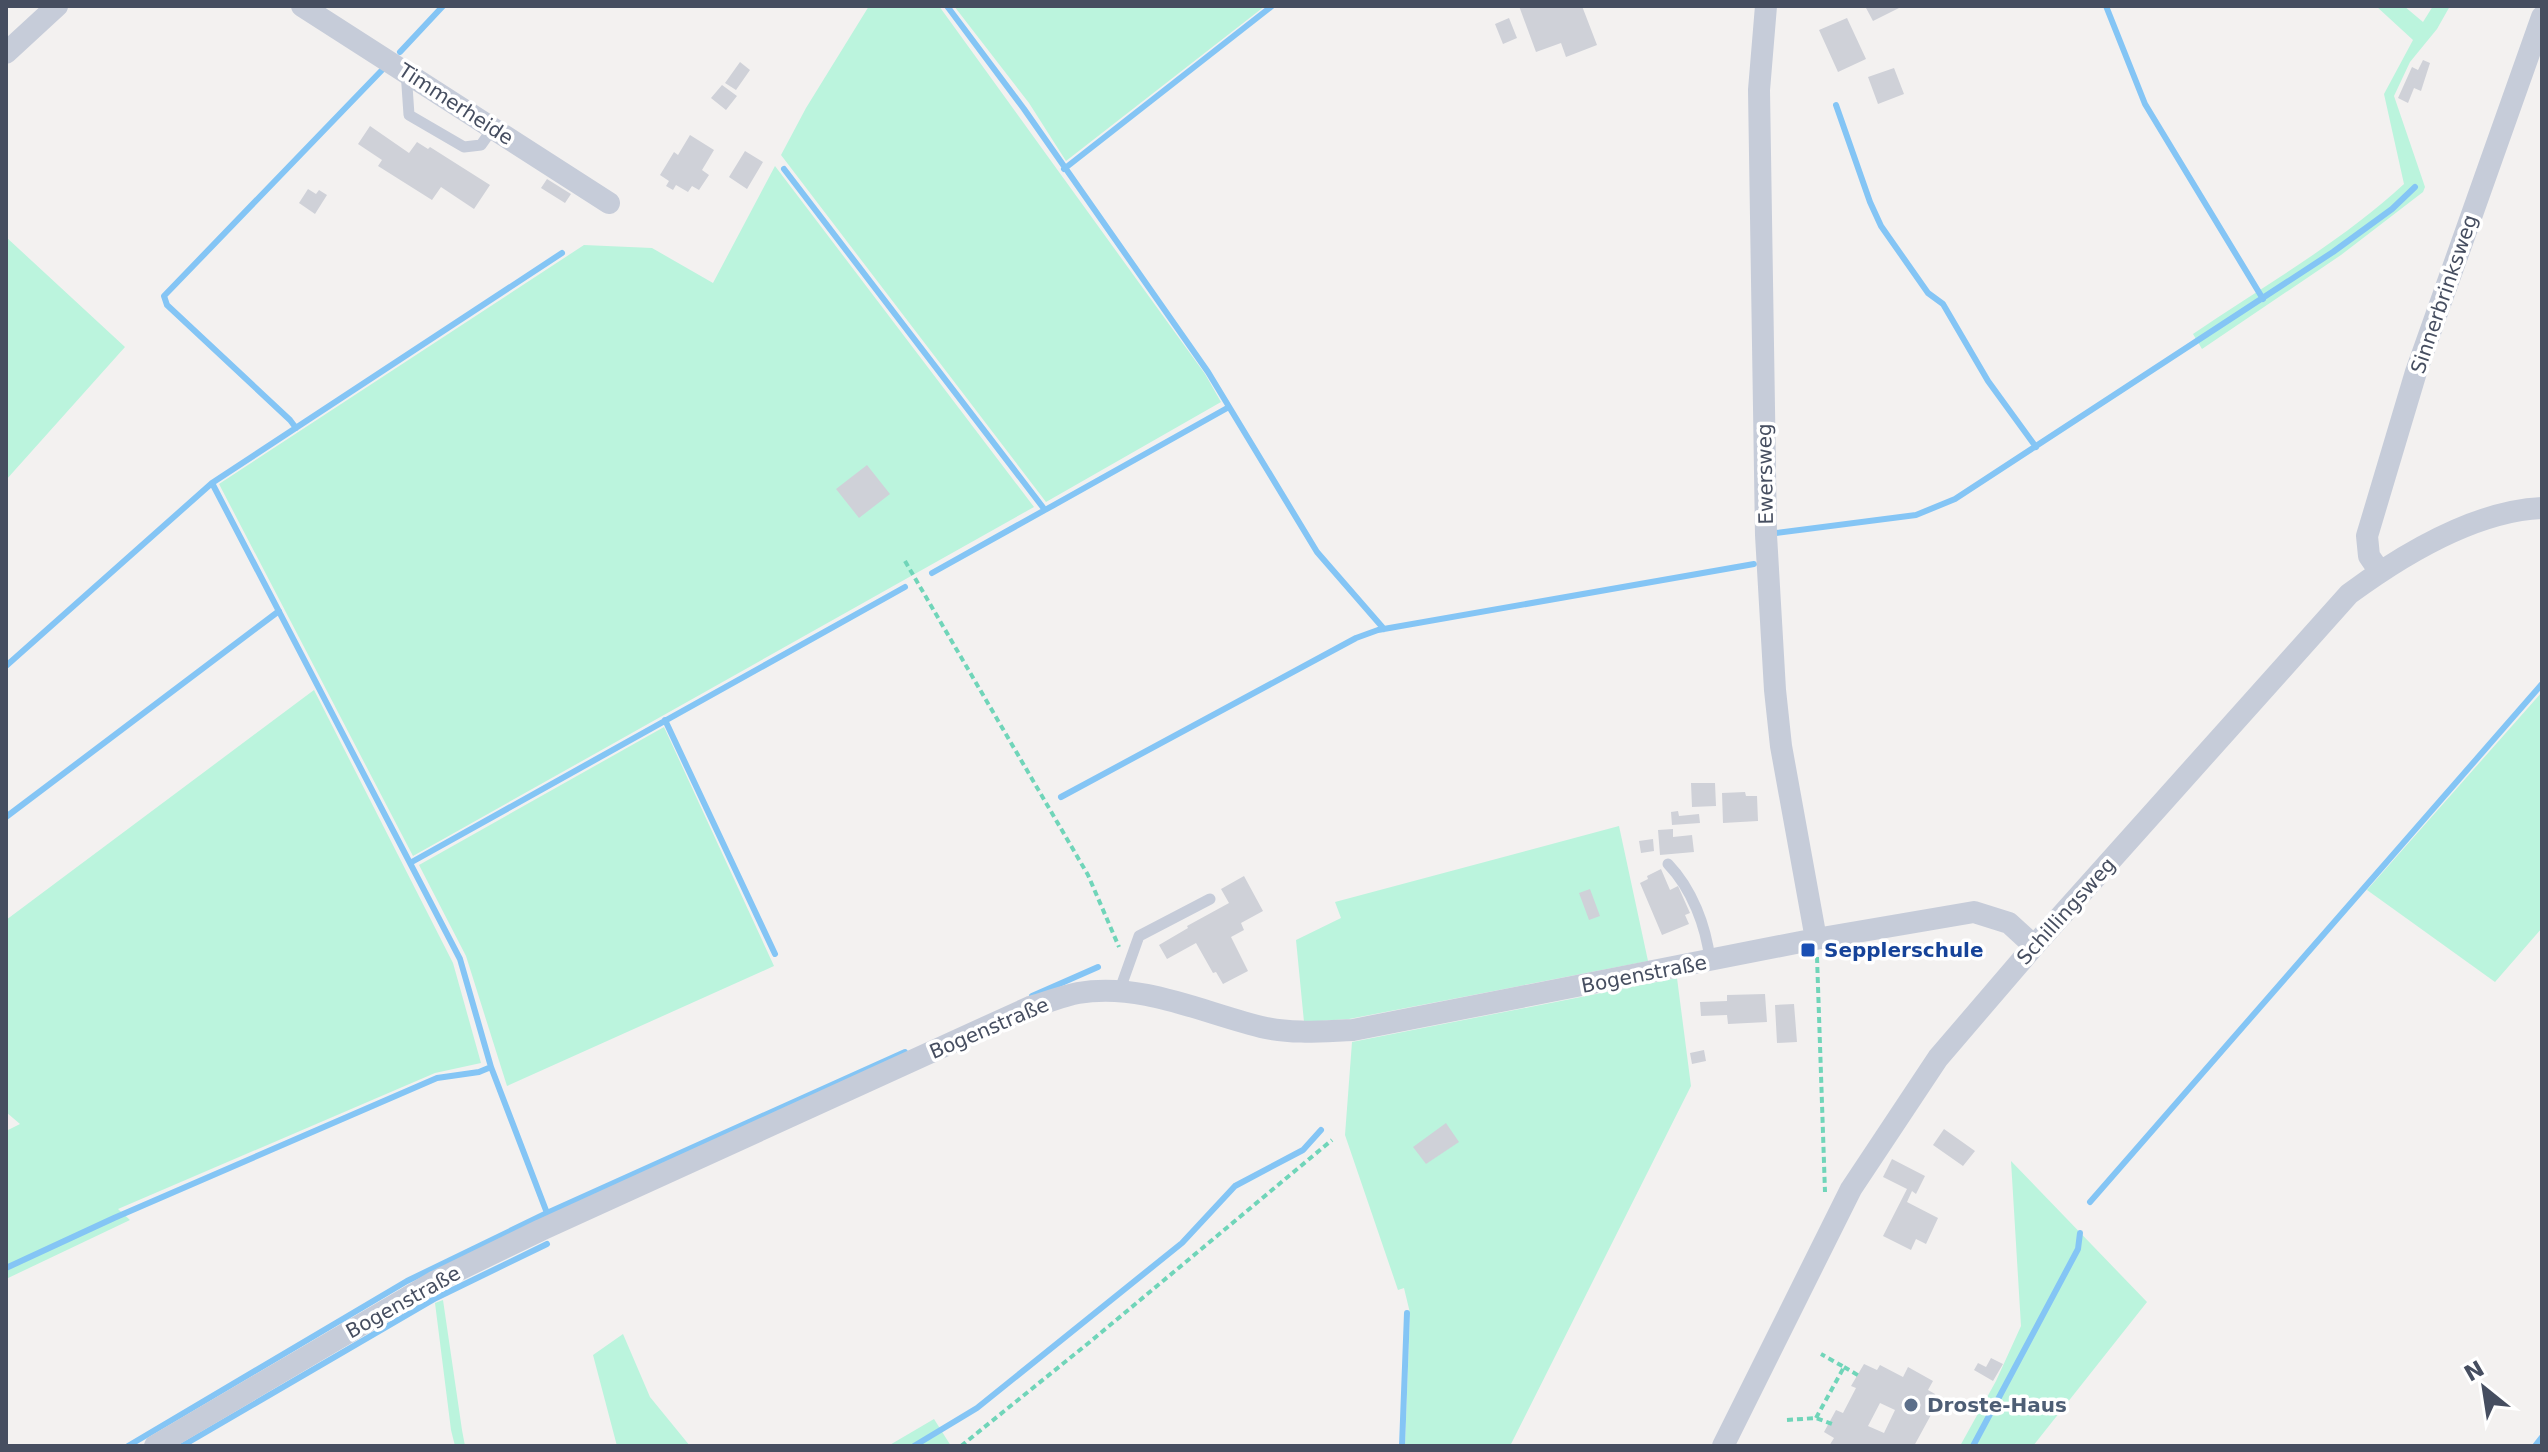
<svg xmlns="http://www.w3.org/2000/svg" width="2548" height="1452" font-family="'DejaVu Sans',sans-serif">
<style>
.green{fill:#bbf4dd}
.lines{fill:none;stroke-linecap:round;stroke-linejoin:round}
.stream{stroke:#84c5f5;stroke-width:6}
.building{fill:#cfd1d8;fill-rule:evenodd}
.path{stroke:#70d5b9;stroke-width:4;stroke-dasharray:6 4;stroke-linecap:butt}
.lane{stroke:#c6ccd9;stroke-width:11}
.street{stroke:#c6ccd9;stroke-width:22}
.transit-dot{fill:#1a4fb4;stroke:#fff;stroke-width:3}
.service-dot{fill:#5c6f8a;stroke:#fff;stroke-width:3}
.labels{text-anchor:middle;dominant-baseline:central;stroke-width:7;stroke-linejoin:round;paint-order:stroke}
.street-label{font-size:20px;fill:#464e60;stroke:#fff}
.transit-label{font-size:20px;font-weight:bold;fill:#164399;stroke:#fff;text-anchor:start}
.service-label{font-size:20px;font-weight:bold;fill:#4e5e75;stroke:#fff;text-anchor:start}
</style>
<rect width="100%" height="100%" fill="#f3f1f0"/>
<!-- green -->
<path class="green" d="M869 6H939L1205 374 1221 402 1046 502 781 155 806 108Z
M954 6H1265L1066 161 1029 103Z
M2376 6H2404L2423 22 2433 6H2450L2437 29 2410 62 2394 96 2425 187 2423 192 2341 255 2202 349 2193 334C2264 286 2341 242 2404 184L2384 94 2413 40Z
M775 166 1034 507 413 856 219 484 584 245 652 248 713 283Z
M6 237 125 347 6 480Z
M314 690 453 963 481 1063 435 1073 118 1209 130 1220 6 1279V1131L20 1124 6 1112V920Z
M2542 692V928L2495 982 2367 890Z
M664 727 774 966 507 1086 466 956 419 865Z
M1619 826 1648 961 1349 1019 1304 1022 1296 940 1341 918 1335 902Z
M1677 978 1691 1086 1510 1446H1405L1410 1313 1404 1288 1398 1290 1345 1135 1352 1042Z
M2011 1161 2147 1302 2033 1446H1960L1996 1381 2021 1326Z
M443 1300 462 1430 465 1446H455L451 1430 435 1303Z
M623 1334 650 1397 690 1446H617L593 1355Z
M934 1419 951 1446H888Z"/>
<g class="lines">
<!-- stream -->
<path class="stream" d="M947 6 1024 109 1208 372 1317 552 1384 629
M2106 6 2145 104 2263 299
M400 52 443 6
M1836 105 1870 202 1881 226 1928 293 1943 304 1988 381 2036 447
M784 169 1045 510 1229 407
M1064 169 1272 6
M296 428 290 420 167 305 164 296 383 69
M212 483 460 959 491 1067 547 1213
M1776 533 1916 515 1955 499 2333 252 2392 209 2415 187
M932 573 1045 510
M6 666 212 483 562 253
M665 720 775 954
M1061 797 1356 638 1378 630 1754 564
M6 817 279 611
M410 863 905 587
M1032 996 1098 967
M2090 1202 2542 684
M6 1268 114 1218 437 1078 479 1072 491 1067
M128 1446 407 1281 547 1213 905 1052
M182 1446 436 1298 547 1244
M914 1446 977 1408 1182 1243 1235 1186 1303 1150 1321 1130
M1402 1446 1407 1313
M1973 1446 2078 1249 2080 1233
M2535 1446 2542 1437"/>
</g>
<!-- building -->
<path class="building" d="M1519 6H1582L1597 45 1566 57 1561 43 1536 52Z
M1865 6H1903L1873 21Z
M1509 18 1517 38 1503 44 1495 24Z
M1847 18 1866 59 1838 72 1819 30Z
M2423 60 2430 63 2421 91 2414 88 2408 103 2398 98 2412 67 2418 70Z
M740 62 750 70 736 90 725 83Z
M1894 68 1904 94 1878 104 1868 77Z
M722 85 737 96 726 110 711 98Z
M370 126 409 153 417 142 428 149 430 147 490 185 474 209 441 187 432 200 378 166 382 160 358 144Z
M690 135 714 150 702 170 709 175 699 190 692 186 688 192 676 185 673 190 666 186 669 181 660 175 674 152 678 155Z
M745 151 763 162 747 189 729 177Z
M547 179 571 194 565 203 541 188Z
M308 189 316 194 319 190 327 195 315 214 299 203Z
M867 465 890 494 859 518 836 489Z
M1691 783H1715L1716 806 1692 807Z
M1745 792 1746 796H1757L1758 821 1723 823 1722 793Z
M1678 811 1679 816 1699 814 1700 823 1672 825 1671 812Z
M1673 829V837L1692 835 1694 852 1660 855 1658 830Z
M1653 839 1654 851 1641 853 1639 841Z
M1661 869 1670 890 1678 886 1690 913 1685 915 1689 924 1662 935 1640 883 1648 879 1647 876Z
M1244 876 1263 911 1241 923 1244 930 1231 937 1248 971 1223 984 1216 972 1213 973 1196 943 1167 959 1159 945 1188 928 1187 926 1229 903 1221 889Z
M1590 889 1600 916 1589 920 1579 893Z
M1765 994 1767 1022 1728 1024 1727 1015 1701 1016 1700 1002 1727 1001V995Z
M1794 1004 1797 1042 1777 1043 1775 1005Z
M1704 1050 1706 1061 1692 1064 1690 1053Z
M1446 1123 1459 1142 1426 1164 1413 1147Z
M1944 1129 1975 1151 1963 1166 1933 1145Z
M1892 1159 1925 1176 1916 1194 1912 1191 1907 1202 1938 1218 1926 1244 1916 1239 1911 1250 1883 1236 1907 1189 1883 1177Z
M1991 1358 2003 1364 1993 1381 1974 1370 1978 1363 1986 1367Z
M1864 1364 1877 1370 1880 1365 1903 1377 1908 1367 1933 1381 1928 1390 1935 1394 1938 1402 1914 1446H1829L1834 1438 1824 1432 1836 1410 1843 1413 1856 1388 1851 1386ZM1880 1403 1895 1410 1884 1433 1868 1426Z"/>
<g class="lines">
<!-- path -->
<path class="path" d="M905 561 1088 875 1119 947
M1817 957 1825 1192
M1844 1367 1861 1377
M1816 1418 1844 1367 1821 1354
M1787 1420 1816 1418 1835 1425
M961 1446 1091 1341 1332 1140"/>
<!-- lane -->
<path class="lane" d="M406 71 409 115 464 147 481 145 493 128
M1668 864C1692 889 1706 926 1710 960
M1119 992 1139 936 1210 899"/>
<!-- street -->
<path class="street" d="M302 6 609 203
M1766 6 1759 90 1766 535 1775 690 1781 746 1816 939
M6 53 57 6
M2380 572 2369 556 2367 536 2416 372 2542 17
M155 1446 434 1282 541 1230 1030 1007C1046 1003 1062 996 1078 993 1143 982 1205 1014 1266 1028 1294 1034 1324 1031 1353 1030L1816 939 1974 912 2009 923 2034 946
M1723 1446 1851 1189 1938 1058 2034 946 2349 594C2402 555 2475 511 2542 508"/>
</g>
<!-- markers -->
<rect class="transit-dot" x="1800" y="942" width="16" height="16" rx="4"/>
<circle class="service-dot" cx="1911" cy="1405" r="8"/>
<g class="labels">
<!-- street labels -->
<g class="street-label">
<text transform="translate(456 104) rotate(33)">Timmerheide</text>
<text transform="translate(2444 294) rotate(-71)">Sinnerbrinksweg</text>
<text transform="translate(1765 474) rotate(-91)">Ewersweg</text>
<text transform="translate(2066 911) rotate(-48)">Schillingsweg</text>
<text transform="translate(1644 974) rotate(-11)">Bogenstraße</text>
<text transform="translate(989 1028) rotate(-23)">Bogenstraße</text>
<text transform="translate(403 1302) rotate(-29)">Bogenstraße</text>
</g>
<!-- transit labels -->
<g class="transit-label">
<text x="1824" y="950">Sepplerschule</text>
</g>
<!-- service labels -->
<g class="service-label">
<text x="1927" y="1405">Droste-Haus</text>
</g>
</g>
<!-- border -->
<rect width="2548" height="1452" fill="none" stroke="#464e60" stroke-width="16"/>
<!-- north arrow -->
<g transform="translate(2484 1388) rotate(330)" stroke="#ffffff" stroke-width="6" paint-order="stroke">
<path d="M0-6L14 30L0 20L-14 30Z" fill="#464e60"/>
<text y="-12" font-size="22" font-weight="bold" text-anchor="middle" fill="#464e60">N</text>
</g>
</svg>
